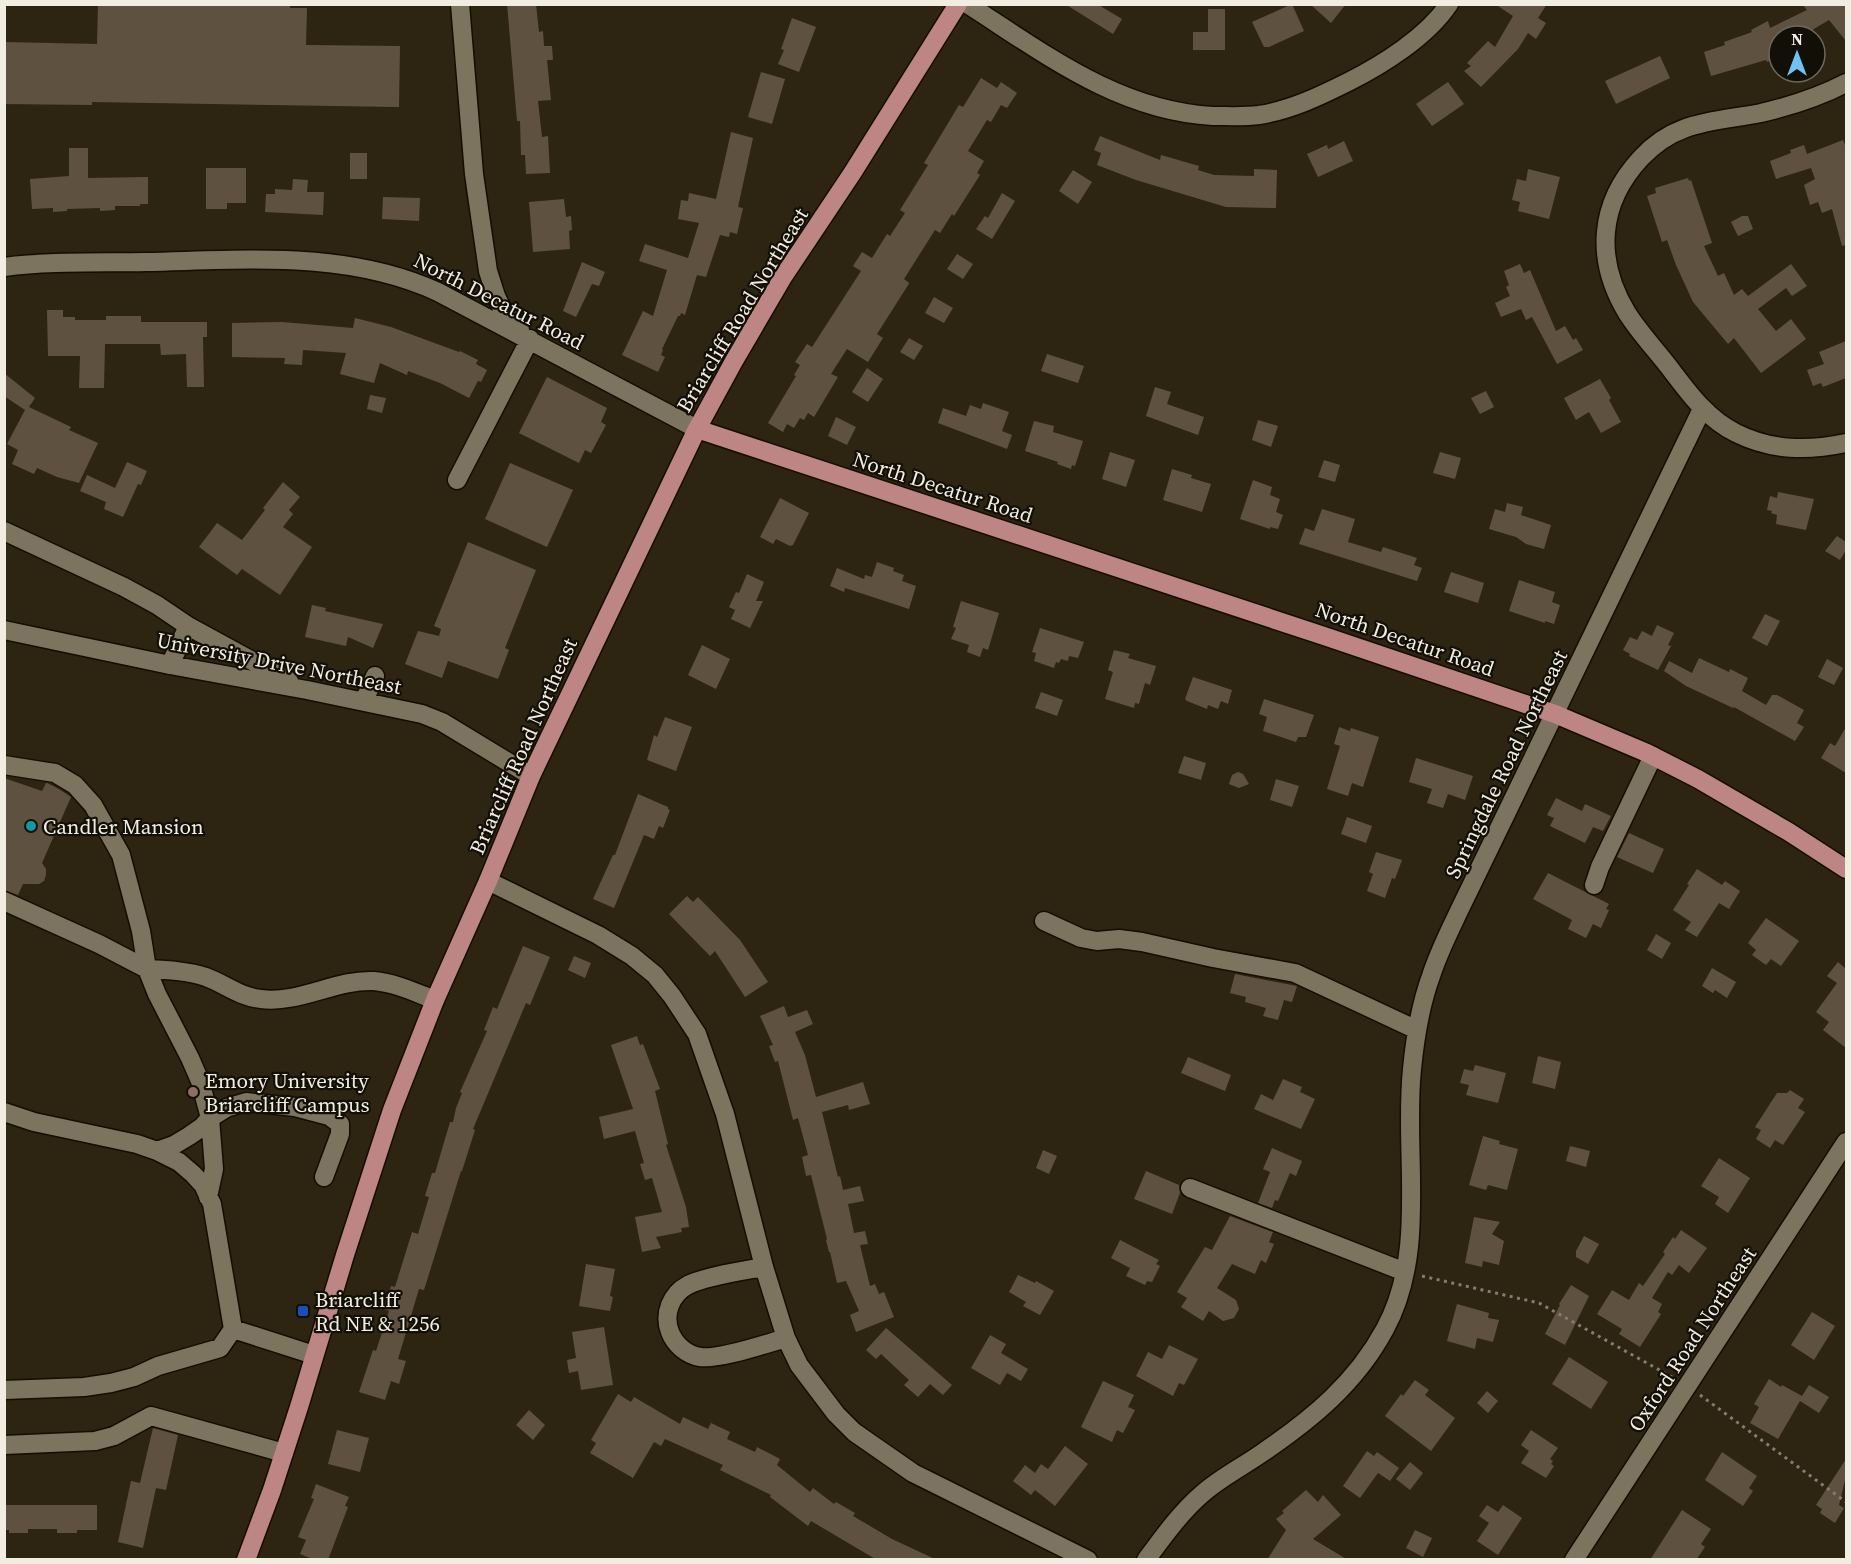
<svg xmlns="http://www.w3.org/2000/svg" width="1851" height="1564" font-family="'Source Serif 4',serif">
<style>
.building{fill:#5f513f}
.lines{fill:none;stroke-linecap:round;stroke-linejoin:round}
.minor-casing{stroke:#150e00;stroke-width:21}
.major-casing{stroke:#150e00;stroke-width:21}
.path{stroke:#847d6d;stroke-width:3;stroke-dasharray:3 4.5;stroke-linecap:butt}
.minor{stroke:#7d745f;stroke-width:18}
.major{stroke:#be8585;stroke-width:18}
.culture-dot{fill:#0f9aa8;stroke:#120f07;stroke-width:2}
.education-dot{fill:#8d6e63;stroke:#120f07;stroke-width:2}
.transit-dot{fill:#1a4fb4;stroke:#120f07;stroke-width:2}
.labels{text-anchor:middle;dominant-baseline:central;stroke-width:4.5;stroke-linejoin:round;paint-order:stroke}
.street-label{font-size:21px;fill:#f2ede1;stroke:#120f07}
.poi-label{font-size:21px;fill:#f2ede1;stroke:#120f07;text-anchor:start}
</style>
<rect width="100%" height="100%" fill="#2d2512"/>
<!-- building -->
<path class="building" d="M98 4 252 6V4H290V8H307L306 45 400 46 399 107 92 102V105L4 104V42L97 44Z
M507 4H536L539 32 543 31 544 46H552L553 60H547L551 100 538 101 542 137 548 136 550 173 526 174 525 155H521L520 121H517Z
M1065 4H1097L1122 19 1113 34Z
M1292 4 1304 31 1269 47H1264L1252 22Z
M1310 4H1346L1331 23Z
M1495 4H1547L1538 18 1546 23 1536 39 1528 33 1518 49 1481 87 1464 71 1471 66 1467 63 1488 41 1495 47 1513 16Z
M1802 4H1846V41L1829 20 1802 36H1779V56L1767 62 1766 60 1711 76 1704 52 1725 45 1724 42 1752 32 1751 30 1768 21 1770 28 1807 10Z
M1208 9H1225V50H1193V32H1208Z
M792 18 816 27 799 72 778 64 784 50 781 49Z
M1660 56 1670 78 1616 104 1605 81Z
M761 72 785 79 772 124 748 117Z
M981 78 997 88 1001 82 1017 93 1007 108 1001 105 991 122 987 120 968 151 984 161 977 173 980 175 954 216 952 214 940 233 935 230 904 279 909 283 910 282 877 334 883 338 868 362 847 349 831 374 838 377 814 417 808 413 804 420 800 418 794 428 787 424 783 432 768 423 796 376 794 375 800 365 795 362 807 344 812 347 861 271 853 266 862 252 872 258 887 234 890 236 905 213 900 210 928 165 924 163 959 105 963 107Z
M1448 82 1464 104 1432 126 1416 104Z
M731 132 753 138 738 207 743 208 737 234 730 232 729 237 720 235 706 277 697 275 685 315 681 313 680 316H678L662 349 663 350 661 355 665 357 658 372 622 355 643 311 653 316 667 270 639 261 645 244 688 258 699 223 678 219 681 200 688 201 689 193 716 199Z
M1100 136 1160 160 1161 155 1199 166 1198 170 1214 175 1254 176V169L1277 170 1276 208 1226 207 1136 180 1097 165 1101 153 1094 150Z
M1843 140 1846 147V245L1842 246 1832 209 1822 213 1818 202 1810 205 1804 185 1815 179 1811 168 1776 179 1770 161 1791 153 1790 150 1804 145 1807 154Z
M1344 141 1353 161 1318 177 1307 154 1327 145 1328 149Z
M69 148H88V178L148 177V204H140V206H115V210L100 211V208L67 209V211L53 212V208L32 209 30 179 69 176Z
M350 153H367V179H350Z
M206 168H246V203H227V209H206Z
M1528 169 1560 177 1549 219 1518 211 1520 202 1512 200 1517 179 1526 181Z
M1073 170 1092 182 1078 204 1059 191Z
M1688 178 1689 181 1691 180 1712 243 1704 246 1718 276 1724 273 1734 295 1742 289 1748 296 1791 264 1807 286 1792 296 1786 288 1758 309 1776 331 1791 319 1806 339 1761 373 1734 338 1728 344 1693 302 1676 265 1667 240 1662 242 1647 196 1656 193 1655 188Z
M293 179 308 180 307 192H324L323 215 265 212 266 194H275V189L292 190Z
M1002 193 1015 201 992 239 976 229 985 216 988 218Z
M383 197 420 198 419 221 382 219Z
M564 199 566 217 571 216 572 230 569 231 570 249 533 252 529 202Z
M1742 216H1748L1753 229 1738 236 1731 222Z
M957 254 973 264 963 279 947 269Z
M582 262 605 272 599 286 592 284 576 317 563 311Z
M1520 264 1524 273 1530 270 1556 331 1565 326 1573 340 1576 338 1583 350 1557 364 1532 317 1526 320 1521 309 1501 317 1495 303 1510 296 1506 287 1509 285 1504 271Z
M934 297 953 308 944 323 925 313Z
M47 310H63V317H75V320H106V316H141V322H207V337H203L204 387H187L186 354 161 355 160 344H105L104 388H79L80 356H48Z
M355 318 391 327 459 352 460 351 478 360 476 364 487 370 481 382 478 381 469 398 440 383 408 371 407 375 380 363 374 383 340 374 346 353 303 350 302 365 284 364 285 358 232 357V323L282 322 353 328Z
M909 338 923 346 914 360 900 352Z
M1846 341V378L1823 387 1821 383 1813 386 1807 370 1824 364 1819 352Z
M1047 354 1084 366 1078 383 1041 371Z
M867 368 883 379 868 402 852 392Z
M4 373 35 398 29 407 71 427 69 430 98 443 79 483 57 477 37 468 34 474 12 464 18 450 7 444 25 410 4 396Z
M547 377 607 408 601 422 606 425 591 453 585 450 579 463 519 433Z
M1600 379 1611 398 1609 400 1621 422 1601 433 1589 412 1576 420 1564 398Z
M1155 387 1171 392 1167 404 1204 417 1198 435 1146 416Z
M1486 391 1494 407 1480 414 1471 398Z
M370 395 386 398 382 413 367 409Z
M983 403 1009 412 1002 431 1012 435 1007 449 938 423 943 408 966 416 970 405 981 409Z
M836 417 856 427 847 445 828 436Z
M1258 420 1278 426 1271 447 1252 440Z
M1034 421 1054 426 1053 432 1083 441 1075 466 1072 465 1071 469 1057 464 1058 462 1025 451Z
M1110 452 1135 460 1126 487 1102 479Z
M1440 452 1461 458 1455 479 1433 473Z
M1324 460 1340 465 1335 482 1318 477Z
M127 462 147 471 141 485 138 484 123 517 104 509 106 502 80 491 87 475 115 488Z
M510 463 573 490 547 547 485 519Z
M1172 469 1192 475 1191 478 1211 484 1202 512 1163 500Z
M1253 480 1272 487 1270 495 1280 499 1276 512 1283 515 1278 529 1270 527V529L1240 519Z
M283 482 300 497 289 510 293 514 283 527 312 547 280 595 242 569 237 575 199 547 217 523 242 540 265 510 263 508Z
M1778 492 1814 499 1806 530 1776 524 1777 515 1771 513 1772 511 1767 510 1770 496 1777 498Z
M780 498 809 513 793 545 790 546 776 539 773 544 760 537Z
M1507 503 1523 507 1521 515 1551 525 1544 549 1526 544 1516 537 1489 529 1495 509 1505 512Z
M1322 509 1355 519 1348 542 1381 552 1383 547 1417 558 1414 565 1422 568 1417 581 1299 544 1305 528 1314 531Z
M1837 536 1846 542V550L1840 560 1825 551Z
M468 542 536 570 505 648 509 650 498 679 448 661 442 678 405 664 418 631 439 636 441 629 434 626Z
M877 562 894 568 893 571 904 575 902 581 916 586 909 609 845 588 844 592 830 586 837 568 864 579 865 575 872 577Z
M1451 572 1484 583 1478 603 1444 592Z
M747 574 764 582 756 601H763L750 628 731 619 735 610 729 607 736 592 739 593Z
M1519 580 1555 592 1552 602 1560 605 1554 624 1545 621V623L1509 611Z
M961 601 999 613 988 650 983 648 980 657 967 652 969 645 951 639 956 628 953 627Z
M312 605 326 608 325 611 383 624 373 648 348 637 346 646 305 637Z
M1765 614 1780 621 1767 646 1752 638Z
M1657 625 1674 633 1668 645 1671 646 1658 670 1629 656 1630 654 1623 650 1630 637 1637 640 1642 631 1652 636Z
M1040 628 1084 642 1078 658 1069 656 1068 661 1061 659 1059 663 1056 662 1054 668 1034 661 1036 653 1032 652Z
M702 645 730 659 716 689 688 675Z
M1114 650 1130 654 1128 658 1156 666 1150 685 1145 683 1139 704 1135 703 1134 708 1105 699 1113 672 1108 670Z
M1699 658 1729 672 1730 669 1748 678 1742 691 1766 705 1772 695H1777L1804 710 1797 723 1804 727 1795 741 1734 707 1733 708 1686 686 1664 671 1669 661 1692 673Z
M1827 659 1843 668 1834 685 1818 677Z
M1193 677 1232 690 1228 704 1221 701 1218 709 1208 705 1207 709 1187 701 1185 699Z
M1041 692 1063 700 1057 716 1035 708Z
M1264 699 1314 715 1306 737H1298L1296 742 1263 731 1267 717 1259 714Z
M665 717 692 727 676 771 647 760 654 735 657 737Z
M1339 727 1350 731 1351 728 1379 737 1363 787 1352 783 1348 796 1327 789 1340 746 1334 744Z
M1846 727V773L1821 758 1830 743 1835 746Z
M1184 756 1206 763 1201 780 1178 773Z
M1416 758 1473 776 1465 800 1448 794 1443 808 1427 803 1432 789 1409 782Z
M1238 772 1243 774 1249 784 1239 788 1229 784 1232 775Z
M4 778 42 791 46 783H47L59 789 71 797 42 863 46 869V875L44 881 39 884H23L18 895 4 890Z
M1276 779 1299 786 1292 807 1270 800Z
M638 794 668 807V809L670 810 663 828 659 826 654 839 644 835 614 908 593 899 613 855H615Z
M1556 798 1582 811 1585 804 1611 816 1603 831 1593 827 1585 843 1550 826 1554 818 1547 815Z
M1347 817 1372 826 1366 843 1341 834Z
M1629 833 1664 849 1653 873 1617 857Z
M1376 852 1402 860 1395 879 1392 878 1385 898 1367 891 1373 874 1369 872Z
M1697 869 1722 885 1725 881 1740 891 1729 909 1719 903 1697 937 1685 930 1691 922 1673 910 1689 885 1687 884Z
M1548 873 1609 904 1606 909 1609 910 1601 928 1593 924 1586 938 1568 929 1572 920 1533 899Z
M687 896 693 902 698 897 740 940 768 982 745 997 715 951 710 956 669 914Z
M1766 918 1799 941 1781 966 1771 959 1766 965 1752 955 1756 950 1748 943Z
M1656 934 1671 943 1662 959 1647 950Z
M523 946 550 957 530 1005 526 1003 473 1129 475 1130 462 1171H461L424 1290 419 1289 398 1359 406 1361 399 1384 391 1381 385 1400 359 1392 373 1350 376 1351 389 1311 384 1309 391 1286 395 1287 412 1232 418 1234 429 1197 425 1196 432 1173H435L450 1122H453L456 1108 462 1093 460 1092 487 1031 484 1030 493 1007 497 1009Z
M574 956 591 963 585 978 568 970Z
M1838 962 1846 969V1048L1823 1030 1829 1022 1816 1012 1837 983 1827 976Z
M1712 968 1736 982 1727 998 1715 990 1713 993 1702 986Z
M1235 974 1297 986 1292 1002 1284 1000 1278 1020 1263 1016 1266 1008 1245 1002 1246 997 1230 993Z
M784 1006 788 1017 807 1010 813 1024 795 1032 805 1055 816 1097 863 1082 870 1104 849 1110 848 1105 822 1112 838 1177 840 1176 843 1190 860 1186 864 1201 848 1204 854 1233 865 1231 868 1244 860 1245 870 1286 875 1284 879 1294 884 1292 894 1317 856 1332 850 1315 859 1311 846 1281 837 1283 830 1252H829L826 1240 827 1239 811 1175 806 1176 802 1157 808 1155 798 1118 793 1120 778 1061 775 1062 769 1046 773 1045 760 1016Z
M637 1036 640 1045 643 1044 660 1089 655 1091 668 1144 666 1145 686 1207 689 1227 681 1228 682 1232 656 1237 661 1248 642 1252 635 1217 662 1212 652 1178 645 1180 640 1164 644 1163 635 1131 604 1139 599 1117 633 1109 611 1045Z
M1538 1056 1561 1062 1555 1089 1532 1083Z
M1188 1057 1231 1075 1225 1091 1181 1073Z
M1475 1065 1506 1073 1498 1103 1466 1095 1469 1085 1460 1083 1464 1069 1473 1071Z
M1283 1079 1302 1087 1300 1092 1315 1099 1301 1129 1254 1109 1261 1094 1273 1100Z
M1790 1090 1804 1099 1798 1108 1805 1112 1783 1145 1775 1140 1770 1148 1756 1139 1761 1130 1755 1127 1777 1093H1787Z
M1483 1136 1500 1141 1499 1144 1518 1149 1507 1190 1488 1185 1486 1190 1469 1185Z
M1570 1146 1590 1151 1586 1167 1566 1161Z
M1272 1148 1302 1161 1296 1176 1290 1173 1278 1201 1275 1200 1272 1208 1258 1203 1270 1172 1263 1169Z
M1043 1150 1057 1156 1049 1174 1036 1168Z
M1719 1158 1750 1178 1728 1213 1715 1204 1719 1197 1701 1186Z
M1146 1171 1179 1185 1180 1193 1172 1214 1134 1199Z
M1230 1216 1273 1232 1269 1242 1274 1244 1266 1263 1261 1260 1255 1274 1232 1264 1217 1288 1236 1300 1239 1309 1234 1318 1223 1321 1209 1311 1203 1321 1181 1307 1187 1298 1177 1292 1205 1247 1212 1250Z
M1474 1217 1500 1222 1492 1234 1504 1241 1499 1265 1483 1261 1482 1267 1465 1263Z
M1681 1230 1707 1248 1689 1273 1679 1265 1672 1275 1668 1272 1652 1298 1662 1304 1658 1312 1661 1314 1640 1347 1619 1334 1622 1329 1597 1314 1612 1290 1629 1300 1639 1283 1643 1286 1665 1254 1663 1252 1673 1237 1675 1239Z
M1584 1236 1599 1244 1588 1264 1576 1257V1251Z
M1120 1240 1159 1260 1156 1264 1160 1266 1152 1282 1147 1281 1145 1285 1126 1276 1130 1268 1111 1258Z
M586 1264 615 1269 610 1296 613 1297 610 1311 579 1306Z
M1018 1275 1035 1283 1036 1281 1054 1291 1040 1315 1023 1306 1026 1302 1009 1292Z
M1571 1285 1589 1296 1565 1345 1545 1334 1560 1305 1559 1304Z
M1457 1304 1489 1313 1488 1318 1499 1320 1493 1342 1477 1338 1475 1349 1447 1341Z
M1812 1312 1835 1326 1814 1360 1791 1345Z
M604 1327 613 1385 581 1390 578 1371 569 1373 567 1360 576 1358 572 1332Z
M886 1328 952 1385 943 1395 930 1384 918 1397 904 1385 909 1380 881 1354 876 1359 866 1350Z
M990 1335 1006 1344 1001 1353 1028 1369 1021 1381 1007 1373 1000 1385 971 1368Z
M1169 1345 1198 1359 1184 1385 1179 1383 1173 1396 1136 1376 1148 1352 1162 1359Z
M1569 1357 1608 1382 1591 1409 1552 1384Z
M1769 1379 1781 1387 1782 1385 1802 1396 1809 1385 1829 1397 1819 1413 1800 1401 1778 1439 1750 1423 1759 1407 1754 1404Z
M1415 1380 1429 1390 1425 1395 1455 1418 1431 1451 1385 1416 1401 1394 1403 1396Z
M1103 1381 1134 1395 1128 1407 1135 1410 1123 1433 1117 1430 1112 1442 1081 1427Z
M1487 1391 1498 1401 1488 1413 1477 1403Z
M618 1394 631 1402 634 1397 680 1424 683 1417 708 1429 711 1423 730 1432 727 1439 755 1452 757 1447 780 1459 777 1465 810 1492 813 1488 834 1504 836 1502 855 1513 853 1516 892 1539 937 1560H877L811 1521 808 1526 770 1497 771 1495 720 1470 723 1465 665 1439 661 1446 654 1442 633 1478 590 1453 596 1443 591 1440Z
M529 1410 545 1425 533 1440 516 1425Z
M153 1428 178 1435 166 1490 156 1488 143 1548 118 1542 131 1481 140 1483Z
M337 1430 369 1438 360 1472 328 1464Z
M1531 1430 1558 1448 1550 1459 1553 1461 1551 1464 1554 1466 1546 1478 1521 1463 1529 1451 1521 1445Z
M1065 1446 1088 1464 1055 1506 1035 1490 1031 1495 1013 1481 1025 1465 1035 1473 1041 1464 1048 1469Z
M1367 1451 1374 1456 1377 1452 1399 1468 1390 1481 1378 1473 1360 1498 1343 1486Z
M1722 1452 1757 1476 1749 1488 1753 1491 1743 1506 1705 1480Z
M1846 1459V1476L1839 1505 1844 1508 1835 1523 1820 1513 1822 1509 1816 1505Z
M1410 1462 1423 1473 1410 1490 1396 1479Z
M316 1484 349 1497 345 1506 348 1507 328 1560H315L300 1554 306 1540 298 1537 314 1499 311 1498Z
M1306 1490 1318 1502 1323 1495 1341 1515 1313 1539 1348 1560H1267L1286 1530 1276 1519 1284 1513 1282 1511Z
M4 1505H97V1530H77V1533H57V1529H28V1533H9V1530H4Z
M1487 1505 1498 1512 1503 1505 1522 1518 1498 1555 1477 1541 1489 1523 1479 1516Z
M1682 1510 1711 1529 1701 1544 1705 1547 1696 1560H1650Z
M1415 1530 1432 1538 1423 1557 1406 1548Z"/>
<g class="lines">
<!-- minor casing -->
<g class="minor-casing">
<path id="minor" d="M460 4 474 174 488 271 496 296 503 311 520 330
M967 4C1044 53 1118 111 1213 116 1228 116 1244 117 1259 115 1291 110 1320 96 1348 82 1382 65 1427 37 1449 4
M1846 83C1819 97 1791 106 1761 113 1714 122 1676 120 1641 158 1598 204 1595 260 1627 313 1639 332 1655 349 1669 367 1688 392 1707 419 1736 433 1772 451 1808 451 1846 443
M4 267C51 261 99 263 146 262 245 260 347 250 438 292L697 429
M457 480 530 339
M4 531 124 587 157 605 188 626 289 681
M4 630 170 665 307 690 422 714 442 722 531 776
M170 665 188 626
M364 701 375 676
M4 765 55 773 75 785 93 805 121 855 141 931 147 969 99 944 4 901
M488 881 598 935 632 956 655 975 672 996 697 1034 725 1114 764 1267 786 1338 799 1365 836 1414 854 1432 913 1473 1088 1560
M1594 885 1600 867 1653 756
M1044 921 1081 938 1097 941 1119 939 1142 942 1213 958 1295 973 1417 1030
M4 1112 34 1122 137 1144 157 1151 179 1162 193 1174 203 1185 212 1204 233 1329 314 1355
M157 1151 174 1145 189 1136 202 1127 210 1118 226 1108 246 1102 295 1107 329 1116 340 1124V1134L324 1177
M1190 1188 1405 1272
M208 1197 214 1169 210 1118 200 1081 190 1058 157 994 147 969C167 970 188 971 206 977 225 984 240 997 261 999 299 1004 336 979 374 981 396 983 416 993 435 1000
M764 1267C742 1271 707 1276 688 1285 671 1294 663 1314 670 1332 675 1345 687 1355 700 1357 719 1360 765 1344 786 1338
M4 1390 84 1387 111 1383 134 1377 158 1366 220 1348 233 1329
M4 1445 95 1441 114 1436 151 1416 284 1453
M1146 1560C1163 1537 1181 1512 1202 1494 1220 1478 1242 1467 1262 1453 1312 1419 1356 1383 1385 1329 1428 1250 1403 1154 1412 1069 1415 1038 1420 1006 1431 976 1438 954 1448 934 1458 913L1702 409
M1574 1560 1846 1142"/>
</g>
<!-- major casing -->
<g class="major-casing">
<path id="major" d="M697 429 1324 636 1555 714 1647 753 1698 779 1789 832 1846 869
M246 1560 272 1490 299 1407 345 1255 392 1110 435 1000 488 881 531 776 697 429 734 361 783 277 853 172 958 4"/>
</g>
<!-- path -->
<path class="path" d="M1422 1276 1539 1303 1672 1377
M1700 1395 1846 1502"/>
<!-- minor -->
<use href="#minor" class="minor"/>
<!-- major -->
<use href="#major" class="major"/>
</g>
<!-- markers -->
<circle class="culture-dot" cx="31" cy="826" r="6"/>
<circle class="education-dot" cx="193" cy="1092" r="6"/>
<rect class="transit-dot" x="297" y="1305" width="12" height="12" rx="3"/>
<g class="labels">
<!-- street labels -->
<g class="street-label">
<text transform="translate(499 301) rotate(27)">North Decatur Road</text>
<text transform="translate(742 310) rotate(-59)">Briarcliff Road Northeast</text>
<text transform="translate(943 487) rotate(18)">North Decatur Road</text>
<text transform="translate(1405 639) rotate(19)">North Decatur Road</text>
<text transform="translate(279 663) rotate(11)">University Drive Northeast</text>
<text transform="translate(523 746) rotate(-66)">Briarcliff Road Northeast</text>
<text transform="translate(1506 764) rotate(-64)">Springdale Road Northeast</text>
<text transform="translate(1692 1339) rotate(-57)">Oxford Road Northeast</text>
</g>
<!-- poi labels -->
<g class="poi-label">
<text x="43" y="826">Candler Mansion</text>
<text x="205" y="1080">Emory University<tspan x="205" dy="24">Briarcliff Campus</tspan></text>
<text x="315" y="1299">Briarcliff<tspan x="315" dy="24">Rd NE &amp; 1256</tspan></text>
</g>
</g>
<!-- border -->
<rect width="1851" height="1564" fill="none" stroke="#f2ede1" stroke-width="12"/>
<!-- north arrow -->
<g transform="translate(1797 54)"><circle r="28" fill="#120f07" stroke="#6c685e" stroke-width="1.5"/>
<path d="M0-4.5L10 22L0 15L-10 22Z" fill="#70c2f4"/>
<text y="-9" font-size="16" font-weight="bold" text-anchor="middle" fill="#f2ede1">N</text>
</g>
</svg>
